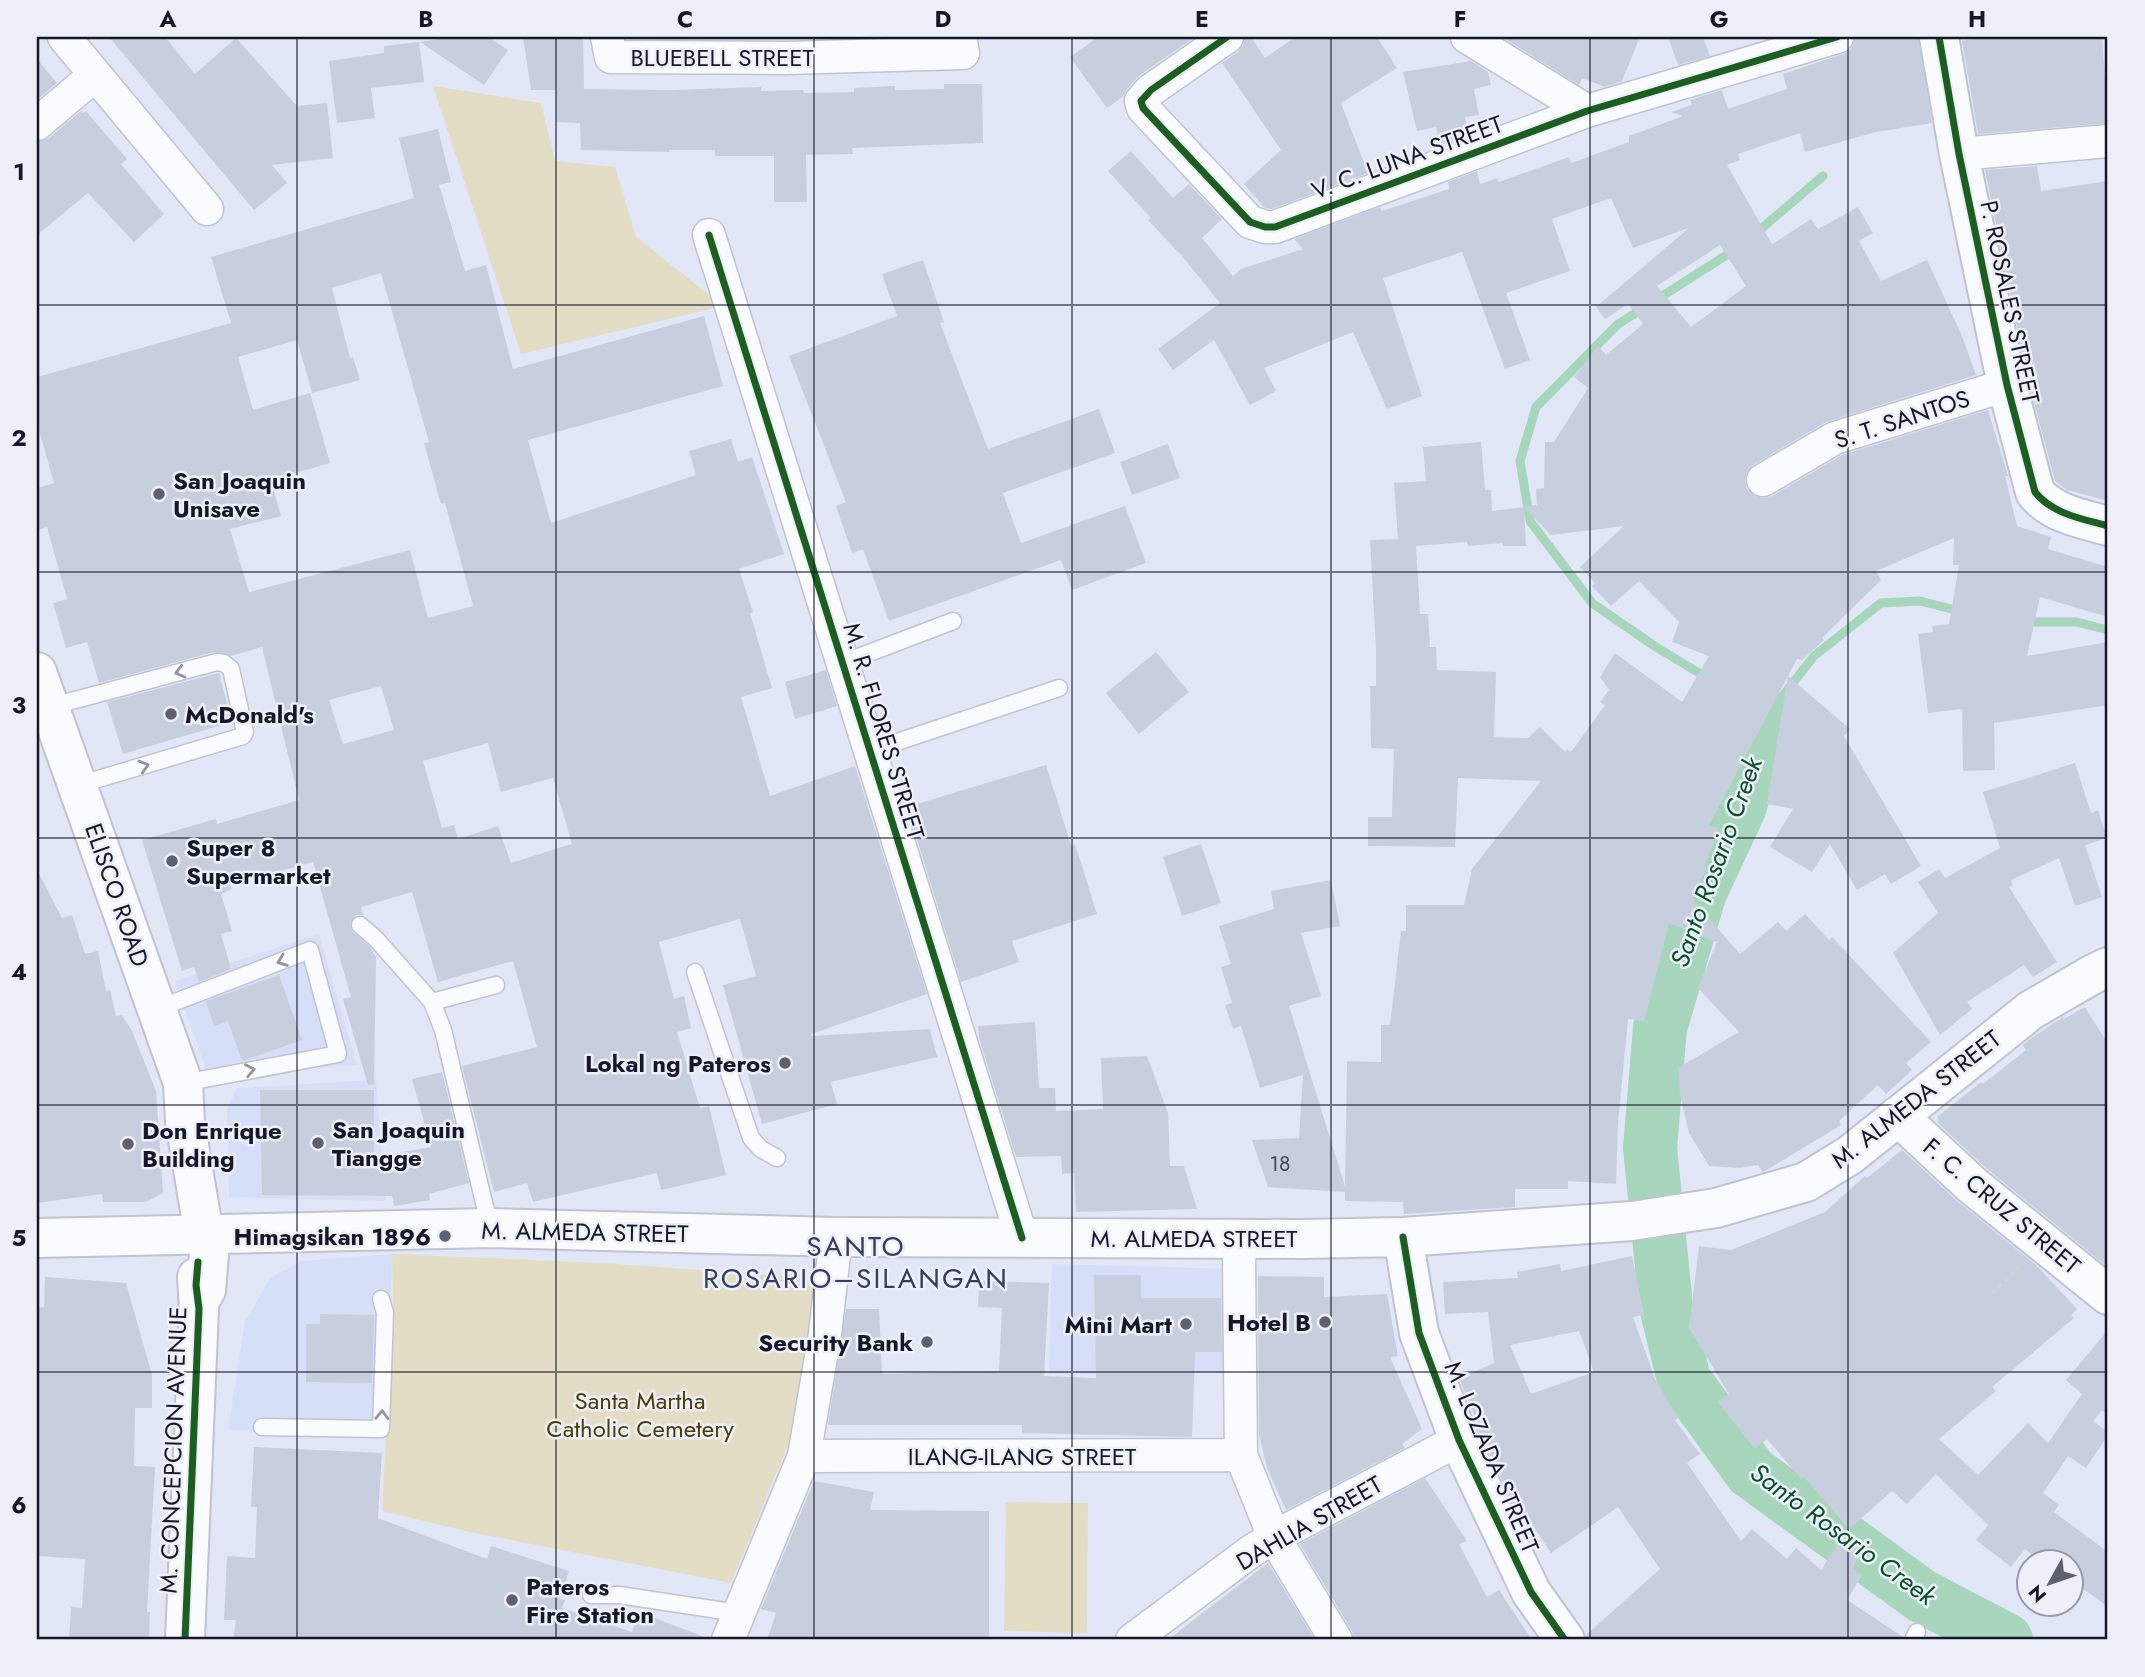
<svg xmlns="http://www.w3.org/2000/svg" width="2145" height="1677" font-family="Jost,sans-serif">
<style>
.built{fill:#d7def8}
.green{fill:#e4ddc5}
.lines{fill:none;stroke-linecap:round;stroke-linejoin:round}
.stream{stroke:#a8d6bc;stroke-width:9}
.river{stroke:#a8d6bc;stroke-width:54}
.building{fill:#c7cfde;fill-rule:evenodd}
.lane-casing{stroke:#bfc3d3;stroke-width:19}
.street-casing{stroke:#bfc3d3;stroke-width:35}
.secondary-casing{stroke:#bfc3d3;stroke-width:42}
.path{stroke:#d0d2d7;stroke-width:4.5;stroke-dasharray:5 3.5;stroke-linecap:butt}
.lane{stroke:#fafbfe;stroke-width:16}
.street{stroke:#fafbfe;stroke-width:32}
.secondary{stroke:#fafbfe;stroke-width:38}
.cycleway-casing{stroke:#edeff9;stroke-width:11}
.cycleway{stroke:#1b5e20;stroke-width:7}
.oneway{stroke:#92959e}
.grid{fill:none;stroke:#141829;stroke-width:2;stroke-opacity:0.55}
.poi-dot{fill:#5c6071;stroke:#edeff9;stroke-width:2.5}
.labels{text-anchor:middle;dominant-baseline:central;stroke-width:5;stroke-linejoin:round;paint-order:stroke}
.number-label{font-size:21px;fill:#424858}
.street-label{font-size:24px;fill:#141829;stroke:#edeff9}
.poi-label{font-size:24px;font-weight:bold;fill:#141829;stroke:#edeff9;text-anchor:start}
.park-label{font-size:24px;fill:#4b3d06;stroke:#edeff9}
.water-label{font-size:26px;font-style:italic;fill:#075129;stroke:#edeff9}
.quarter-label{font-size:28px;letter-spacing:2px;fill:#353d64;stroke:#edeff9}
.neatline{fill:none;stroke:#141829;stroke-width:2.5}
.grid-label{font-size:23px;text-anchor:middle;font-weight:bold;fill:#141829}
</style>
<rect width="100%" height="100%" fill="#e1e7f7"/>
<!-- built -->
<path class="built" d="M319 934 357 1065 254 1072 211 1084 175 981Z
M376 1080 385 1201 229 1197 227 1109 237 1088Z
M392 1254 388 1437 228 1430 245 1322 270 1278 302 1261Z
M1052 1264 1232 1269 1233 1372 1049 1374Z"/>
<!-- green -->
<path class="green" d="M433 86 541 103 555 161 615 167 636 237 723 306 521 354Z
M392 1254 603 1263 821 1279 796 1426 731 1583 470 1532 382 1511 393 1310Z
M1006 1502 1088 1503 1087 1633 1004 1631Z"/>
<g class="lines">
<!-- stream -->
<path class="stream" d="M1755 234 1823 176
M1656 300 1736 249
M1644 308 1618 324 1536 407 1520 461 1530 521 1592 603 1656 647 1709 679
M2024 622H2077L2108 630
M1761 714 1766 717 1814 656 1881 603 1920 601 1963 612"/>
<!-- river -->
<path class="river" d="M1766 717 1740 806 1700 892 1660 1028 1650 1148 1666 1306 1684 1380 1751 1472 1922 1596 2006 1640"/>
</g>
<!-- building -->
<path class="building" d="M109 37H165L195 74 236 38 297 106 327 103 333 158 272 165 287 183 254 210Z
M450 37H489L508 50 484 85 420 42Z
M523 37H583L584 89 672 90 761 87V91L803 90 804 93 854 92V88L895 86V90L944 89V84H982L983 143 852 148 853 154 806 155 807 202H774V156H715V150H669V152L581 150 580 123 556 122V90H531Z
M1098 37H1195L1140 75 1127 89 1123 97 1107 108 1070 57Z
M1245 37H1251L1265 58 1295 37H1377L1397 68 1341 103 1368 173 1272 209 1265 208 1244 184 1281 150 1222 63 1238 52 1243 45Z
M1502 37H1640L1622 81 1605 87 1582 78 1579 85Z
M1668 37H1703L1710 56 1678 65Z
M1855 37H1918L1932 123 1876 132 1805 152 1800 133 1738 154 1740 160 1727 165 1772 244 1811 219 1818 229 1858 207 1873 233 1859 241 1881 281 1927 260 1962 336 1976 375 1826 422 1753 465 1747 472 1745 481 1747 489 1755 496 1762 498 1772 496 1842 455 1988 410 2008 476H2005L2017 526 2051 537 2048 549 2108 567V617L2040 597 2027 656 2108 642V705L1994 723 1995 770 1963 771 1962 709 1928 713 1918 634 1933 632 1932 626 1949 624 1959 565H1953L1954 538 1876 571 1881 580 1822 638 1824 640 1802 660 1797 659 1709 825 1719 829 1704 866 1707 867 1693 900 1740 954 1778 922 1786 931 1805 914 1829 940 1832 937 1931 1042 1906 1063 1912 1070 1886 1094 1878 1085 1839 1121 1841 1125 1765 1171 1763 1172 1758 1165 1739 1168 1709 1166 1689 1133 1680 1095 1678 1068 1739 1032 1698 988 1717 942 1669 923 1644 1021 1628 1019 1618 1123 1616 1184 1568 1181V1189H1515V1207L1404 1214 1403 1202 1345 1201V1192L1268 1187 1252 1140 1299 1138 1303 1075 1260 1088 1241 1026 1233 1029 1225 1005 1232 1003 1221 967 1231 964 1219 926 1274 909 1271 891 1331 880 1340 926 1301 933 1321 996 1289 1006 1345 1186 1347 1061 1381 1062V1025H1390L1401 931H1406V905H1464L1472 869 1541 781 1458 778 1455 847 1368 846V817H1392L1394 749 1371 748 1370 686H1376V649L1370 540 1398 539 1394 483 1426 481 1423 447 1481 442 1485 490H1491L1492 511 1524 507 1526 546H1503V543L1468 546 1467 542 1416 546 1420 614H1428L1430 647H1436L1437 670 1496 672 1494 737 1528 738 1540 727 1565 752 1567 749 1571 752 1605 705 1600 702 1609 690 1600 677 1615 653 1682 702 1709 656 1672 642 1679 622 1639 581 1611 606 1592 586 1595 583 1580 567 1624 526 1551 535 1524 507 1537 505 1536 489 1544 488 1545 442H1554L1588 388 1574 377 1598 346 1606 355 1643 324 1628 304 1605 319 1596 307 1689 228 1633 248 1611 198 1552 219 1570 271 1506 293 1530 360 1505 369 1462 252 1383 278 1422 396 1387 409 1353 332 1264 368 1276 391 1250 405 1214 340 1173 370 1158 349 1220 303 1182 256 1148 220 1151 218 1108 171 1131 151 1173 198 1189 184 1222 219 1202 238 1233 276 1241 269 1303 249 1294 239 1380 207 1382 211 1449 189 1448 182 1477 171 1480 184 1497 178 1499 182 1569 157 1571 163 1629 142V136L1683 116 1671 112 1692 105 1690 100 1722 90 1728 109 1787 89 1783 74 1843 54 1851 49ZM1720 245 1746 286 1691 327 1657 286Z
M1983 37H2102L2108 123 1978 134 1962 41Z
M419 42 424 82 371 88 375 118 337 123 329 61 384 53V46Z
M37 59 57 83 37 100Z
M1471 61 1488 72 1491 85 1474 89 1479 115 1465 117 1469 135 1440 146 1436 127 1417 131 1403 72Z
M81 111 83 113 86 111 127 159 121 164 164 214 134 242 88 193 37 235V142L49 138Z
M438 129 451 182 439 185 465 271 486 265 513 369 704 316 723 386 528 440 551 523 696 475 689 451 731 439 738 462 752 457 784 554 739 569 753 612 750 613 772 688 741 697 770 796 855 766 927 994 811 1034 812 1036 930 1029 937 1057 831 1082 837 1104 762 1124 723 985 756 976 740 919 659 942 674 999 684 996 691 1028 677 1032 700 1108 709 1106 726 1175 661 1190 657 1173 533 1202 527 1183 494 1192 462 1066 537 1047 513 961 438 982 412 892 361 907 363 915H356L350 924 353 932 369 946 376 957 374 1084 368 1085 343 999 351 997 313 862 230 885 232 889 221 894 232 931 221 934 231 969 199 982 194 967 182 971 142 840 216 819 217 824 299 800 262 647 231 656 214 652 99 683 87 642 66 648 53 603 67 599 47 527 37 530V488L54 483 37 423V377L231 323 211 257 414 198 399 138ZM381 273 429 442 424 443 441 504 445 503 473 606 428 618 410 550 249 592 230 529 281 516 271 480 330 463 310 393 253 410 238 357 297 340 312 393 360 380 353 357 350 358 332 288ZM381 686 394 730 343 744 329 700ZM488 743 501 792 553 778 572 844 511 863 498 826 458 839 454 825 442 828 423 761Z
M2037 166 2041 191 2108 181V501L2067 490 2055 481 2028 380 1985 170Z
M923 260 944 322 940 323 988 449 1099 409 1115 453 1003 493 1021 543 1125 506 1146 563 1072 590 1061 560 889 621 863 549 852 553 836 506 846 502 789 356 897 316 882 274Z
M1168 444 1180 478 1132 495 1120 462Z
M1156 652 1189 692 1139 734 1106 693Z
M826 670 837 706 795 719 785 682Z
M219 673 232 722 123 754 107 702Z
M1788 676 1850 729 1844 736 1921 866 1891 884 1885 874 1857 890 1830 844 1812 872 1770 847 1793 809 1767 804Z
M2075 763 2091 813 2098 810 2107 838 2085 845 2102 897 2075 906 2059 858 2011 880 2013 885 2009 887 2057 962 2033 977 2024 965 1967 1002 1972 1009 1940 1035 1893 953 1938 913 1918 882 1939 869 1945 878 2000 848 1983 792Z
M1046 765 1071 845 1075 844 1097 914 1012 941 1019 962 961 982 907 807Z
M1201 844 1221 903 1182 916 1163 857Z
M37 870 62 918 72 915 85 954 98 951 106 991 110 990 116 1016 122 1015 132 1031 156 1091 163 1193 146 1202H103L102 1194 37 1203Z
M279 975 302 1040 242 1061 228 1021 214 1026 206 1001Z
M2085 1007 2108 1044V1267L1986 1168 1937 1122 1939 1120 1937 1117 1981 1082 1983 1084 2026 1050 2023 1045 2030 1039 2063 1017 2064 1019Z
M1035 1022 1039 1088H1055L1056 1111 1103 1109 1101 1058 1147 1056 1168 1113 1170 1166H1184L1197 1209 1076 1212 1074 1173 1062 1174 1061 1156 1016 1157 979 1038 978 1026Z
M442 1072 469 1183 429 1194 430 1200 394 1206 392 1196 262 1195 260 1090H374V1157L431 1147 412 1079Z
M1902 1150 1957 1201 2036 1265 2077 1309 2071 1315 2074 1318 1992 1387 1996 1391 1939 1439 1978 1475 2028 1423 2048 1443 2082 1394 2066 1380 2108 1330V1415L2102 1410 2093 1421 2108 1432V1435L2086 1468 2068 1456 2043 1493 2059 1505 2054 1512 2108 1552V1607L2071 1580V1562H2042L2025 1549 2011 1567 1976 1540 1988 1525 1936 1474 1907 1504 1892 1491 1849 1529 1804 1477 1801 1479 1767 1439 1755 1449 1718 1402 1729 1394 1689 1328 1699 1246 1731 1250 1825 1212 1865 1176 1867 1178Z
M1632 1256 1644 1315 1633 1317 1655 1379 1678 1418 1675 1420 1700 1454 1687 1463 1741 1541 1752 1529 1787 1559 1796 1548 1821 1570 1842 1537 1864 1550 1852 1568 1862 1575 1847 1600 1903 1637V1640H1586V1635L1660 1569 1618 1507 1551 1553 1520 1506 1515 1508 1479 1431 1475 1419H1476L1459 1378 1494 1363 1488 1312 1445 1314 1443 1282 1518 1278 1517 1272 1560 1264 1561 1271ZM1579 1331 1594 1372 1531 1394 1510 1345Z
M1094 1275H1141V1298H1221L1222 1352H1195L1192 1437 1022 1433V1425H828L846 1309H879L882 1374 999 1371 1002 1308 978 1307 979 1281 1049 1283 1044 1376 1096 1378Z
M1258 1276 1324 1277V1297L1387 1294 1398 1356 1390 1357 1422 1429 1402 1444 1405 1448 1286 1510 1267 1468 1259 1434Z
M45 1277 126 1283 152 1375V1408H135L134 1466 155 1467 147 1612H150L149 1640H69L71 1607 82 1608 85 1559 37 1556V1307H44Z
M320 1314 374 1315 372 1383 306 1382V1324H320Z
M254 1447 382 1453 378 1518 487 1559 491 1546 569 1571 560 1599 565 1600 562 1608 632 1632 639 1612 707 1638V1640H233L236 1620H224L227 1556 255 1558 257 1507H251Z
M1425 1478 1467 1541 1459 1544 1487 1597 1499 1590 1532 1640H1354L1352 1631 1300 1544Z
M814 1481 874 1492 870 1510 989 1511V1640H767L776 1613 761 1609Z
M1268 1563 1315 1640H1168L1192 1621Z"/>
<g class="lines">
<!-- lane casing -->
<g class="lane-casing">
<path id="lane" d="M843 663 953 621
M49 707 217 662 224 663 231 669 245 732 243 736 78 785
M870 751 1059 688
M360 925 376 939 432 1002
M695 972 751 1138 761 1149 777 1158
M157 1009 310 950 338 1054 183 1083
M490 1228 443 1030 432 1002 496 985
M262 1427 381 1429 385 1313 381 1299
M591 1595H619L738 1613
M1913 1640 1917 1632"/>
</g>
<!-- street casing -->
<g class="street-casing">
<path id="street" d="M64 37 207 209
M607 37 611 57 786 58 963 53 960 37
M1227 37 1151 90 1141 101 1143 108 1250 222 1265 227H1275L1587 111 1837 37
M1467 37 1587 111
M37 124 95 75
M1959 154 2108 141
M709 235 1022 1238
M1763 480 1835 438 2007 385
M1241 1239 1239 1262 1241 1455 1274 1537 1336 1640
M804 1456 1241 1455
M728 1640 804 1456 825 1334 836 1237
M1132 1640 1250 1552 1274 1537 1459 1440"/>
</g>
<!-- secondary casing -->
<g class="secondary-casing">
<path id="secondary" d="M1939 37 1959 154 2007 385 2035 492C2052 514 2083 519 2108 526
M37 672 183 1083 185 1122 204 1234 210 1241 206 1290 199 1302
M1898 1116 1972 1185 2108 1295
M1403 1237 1419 1333 1459 1440 1531 1592 1565 1640
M37 1238 490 1228 836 1237 1301 1239 1403 1237 1632 1221 1716 1208 1806 1182 1850 1155 2031 1010 2095 973 2108 967
M185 1640 199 1309 197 1277"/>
</g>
<!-- path -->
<path class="path" d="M1992 1293 2019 1267"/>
<!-- lane -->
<use href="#lane" class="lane"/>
<!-- street -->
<use href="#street" class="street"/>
<!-- secondary -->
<use href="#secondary" class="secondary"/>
<!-- cycleway casing -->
<g class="cycleway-casing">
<path id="cycleway" d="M1227 37 1151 90 1141 101 1143 108 1250 222 1265 227H1275L1587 111 1837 37
M1939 37 1959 154 2007 385 2035 492C2052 514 2083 519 2108 526
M709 235 1022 1238
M1403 1237 1419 1333 1459 1440 1531 1592 1565 1640
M185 1640 199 1309 196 1285 198 1262"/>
</g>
<!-- cycleway -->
<use href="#cycleway" class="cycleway"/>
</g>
<!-- one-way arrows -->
<defs><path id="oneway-chevron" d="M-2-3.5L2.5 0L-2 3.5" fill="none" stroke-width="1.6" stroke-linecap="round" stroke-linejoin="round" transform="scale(1.75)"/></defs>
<g class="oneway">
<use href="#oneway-chevron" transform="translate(180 672) rotate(165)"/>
<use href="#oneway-chevron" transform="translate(144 766) rotate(-16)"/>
<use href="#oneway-chevron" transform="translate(282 961) rotate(159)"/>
<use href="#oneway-chevron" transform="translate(250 1070) rotate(-11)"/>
<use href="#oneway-chevron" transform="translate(382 1415) rotate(-88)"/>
</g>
<!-- grid -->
<path class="grid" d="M297 37V1640M556 37V1640M814 37V1640M1072 37V1640M1331 37V1640M1590 37V1640M1848 37V1640M37 305H2108M37 572H2108M37 838H2108M37 1105H2108M37 1372H2108"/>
<!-- markers -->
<g class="poi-dot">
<circle cx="159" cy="494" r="7"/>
<circle cx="171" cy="714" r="7"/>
<circle cx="172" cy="861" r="7"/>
<circle cx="785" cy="1063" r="7"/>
<circle cx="318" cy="1143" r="7"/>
<circle cx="128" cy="1144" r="7"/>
<circle cx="445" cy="1236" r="7"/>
<circle cx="1325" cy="1322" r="7"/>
<circle cx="1186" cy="1324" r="7"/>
<circle cx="927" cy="1342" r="7"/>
<circle cx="512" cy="1600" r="7"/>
</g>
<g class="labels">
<!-- number labels -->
<g class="number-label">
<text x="1280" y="1164">18</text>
</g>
<!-- street labels -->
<g class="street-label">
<text x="722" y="57">BLUEBELL STREET</text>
<text transform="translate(1407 157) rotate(-20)">V. C. LUNA STREET</text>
<text transform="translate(2010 302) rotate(78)">P. ROSALES STREET</text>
<text transform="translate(1902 419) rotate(-18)">S. T. SANTOS</text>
<text transform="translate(884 731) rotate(73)">M. R. FLORES STREET</text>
<text transform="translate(117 895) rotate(71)">ELISCO ROAD</text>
<text transform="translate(1916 1099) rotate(-38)">M. ALMEDA STREET</text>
<text transform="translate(2002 1206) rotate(40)">F. C. CRUZ STREET</text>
<text transform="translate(585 1232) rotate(1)">M. ALMEDA STREET</text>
<text x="1194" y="1238">M. ALMEDA STREET</text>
<text transform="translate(173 1450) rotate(-88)">M. CONCEPCION AVENUE</text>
<text x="1022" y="1456">ILANG-ILANG STREET</text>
<text transform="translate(1492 1457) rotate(67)">M. LOZADA STREET</text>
<text transform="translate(1309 1523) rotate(-30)">DAHLIA STREET</text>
</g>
<!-- poi labels -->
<g class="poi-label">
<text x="173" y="480">San Joaquin<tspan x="173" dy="28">Unisave</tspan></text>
<text x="185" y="714">McDonald's</text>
<text x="186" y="847">Super 8<tspan x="186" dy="28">Supermarket</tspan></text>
<text x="771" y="1063" text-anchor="end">Lokal ng Pateros</text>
<text x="332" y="1129">San Joaquin<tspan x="332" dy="28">Tiangge</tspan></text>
<text x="142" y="1130">Don Enrique<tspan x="142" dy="28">Building</tspan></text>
<text x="431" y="1236" text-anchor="end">Himagsikan 1896</text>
<text x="1311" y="1322" text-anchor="end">Hotel B</text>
<text x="1172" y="1324" text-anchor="end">Mini Mart</text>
<text x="913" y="1342" text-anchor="end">Security Bank</text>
<text x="526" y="1586">Pateros<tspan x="526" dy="28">Fire Station</tspan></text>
</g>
<!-- park labels -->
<g class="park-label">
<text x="640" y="1400">Santa Martha<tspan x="640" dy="28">Catholic Cemetery</tspan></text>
</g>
<!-- water labels -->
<g class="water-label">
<text transform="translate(1716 862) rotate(-70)">Santo Rosario Creek</text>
<text transform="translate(1843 1534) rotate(36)">Santo Rosario Creek</text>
</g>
<!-- quarter labels -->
<g class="quarter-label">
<text x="856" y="1246">SANTO<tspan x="856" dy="32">ROSARIO–SILANGAN</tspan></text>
</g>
</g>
<!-- border -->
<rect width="2145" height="1677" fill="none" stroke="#edeff9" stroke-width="77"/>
<!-- north arrow -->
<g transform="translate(2050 1583) rotate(230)"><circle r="33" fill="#edeff9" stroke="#9699a6" stroke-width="2"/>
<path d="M0-5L12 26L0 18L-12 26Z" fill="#5c6071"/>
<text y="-10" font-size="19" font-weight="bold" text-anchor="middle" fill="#141829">N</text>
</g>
<rect x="38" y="38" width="2068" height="1600" class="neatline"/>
<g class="grid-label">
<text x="168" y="27">A</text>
<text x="426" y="27">B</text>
<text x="685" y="27">C</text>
<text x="943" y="27">D</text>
<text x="1202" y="27">E</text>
<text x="1460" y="27">F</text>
<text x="1719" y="27">G</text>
<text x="1977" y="27">H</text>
<text x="19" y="180">1</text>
<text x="19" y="446">2</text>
<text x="19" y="713">3</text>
<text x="19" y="980">4</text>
<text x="19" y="1246">5</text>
<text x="19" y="1513">6</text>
</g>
</svg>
